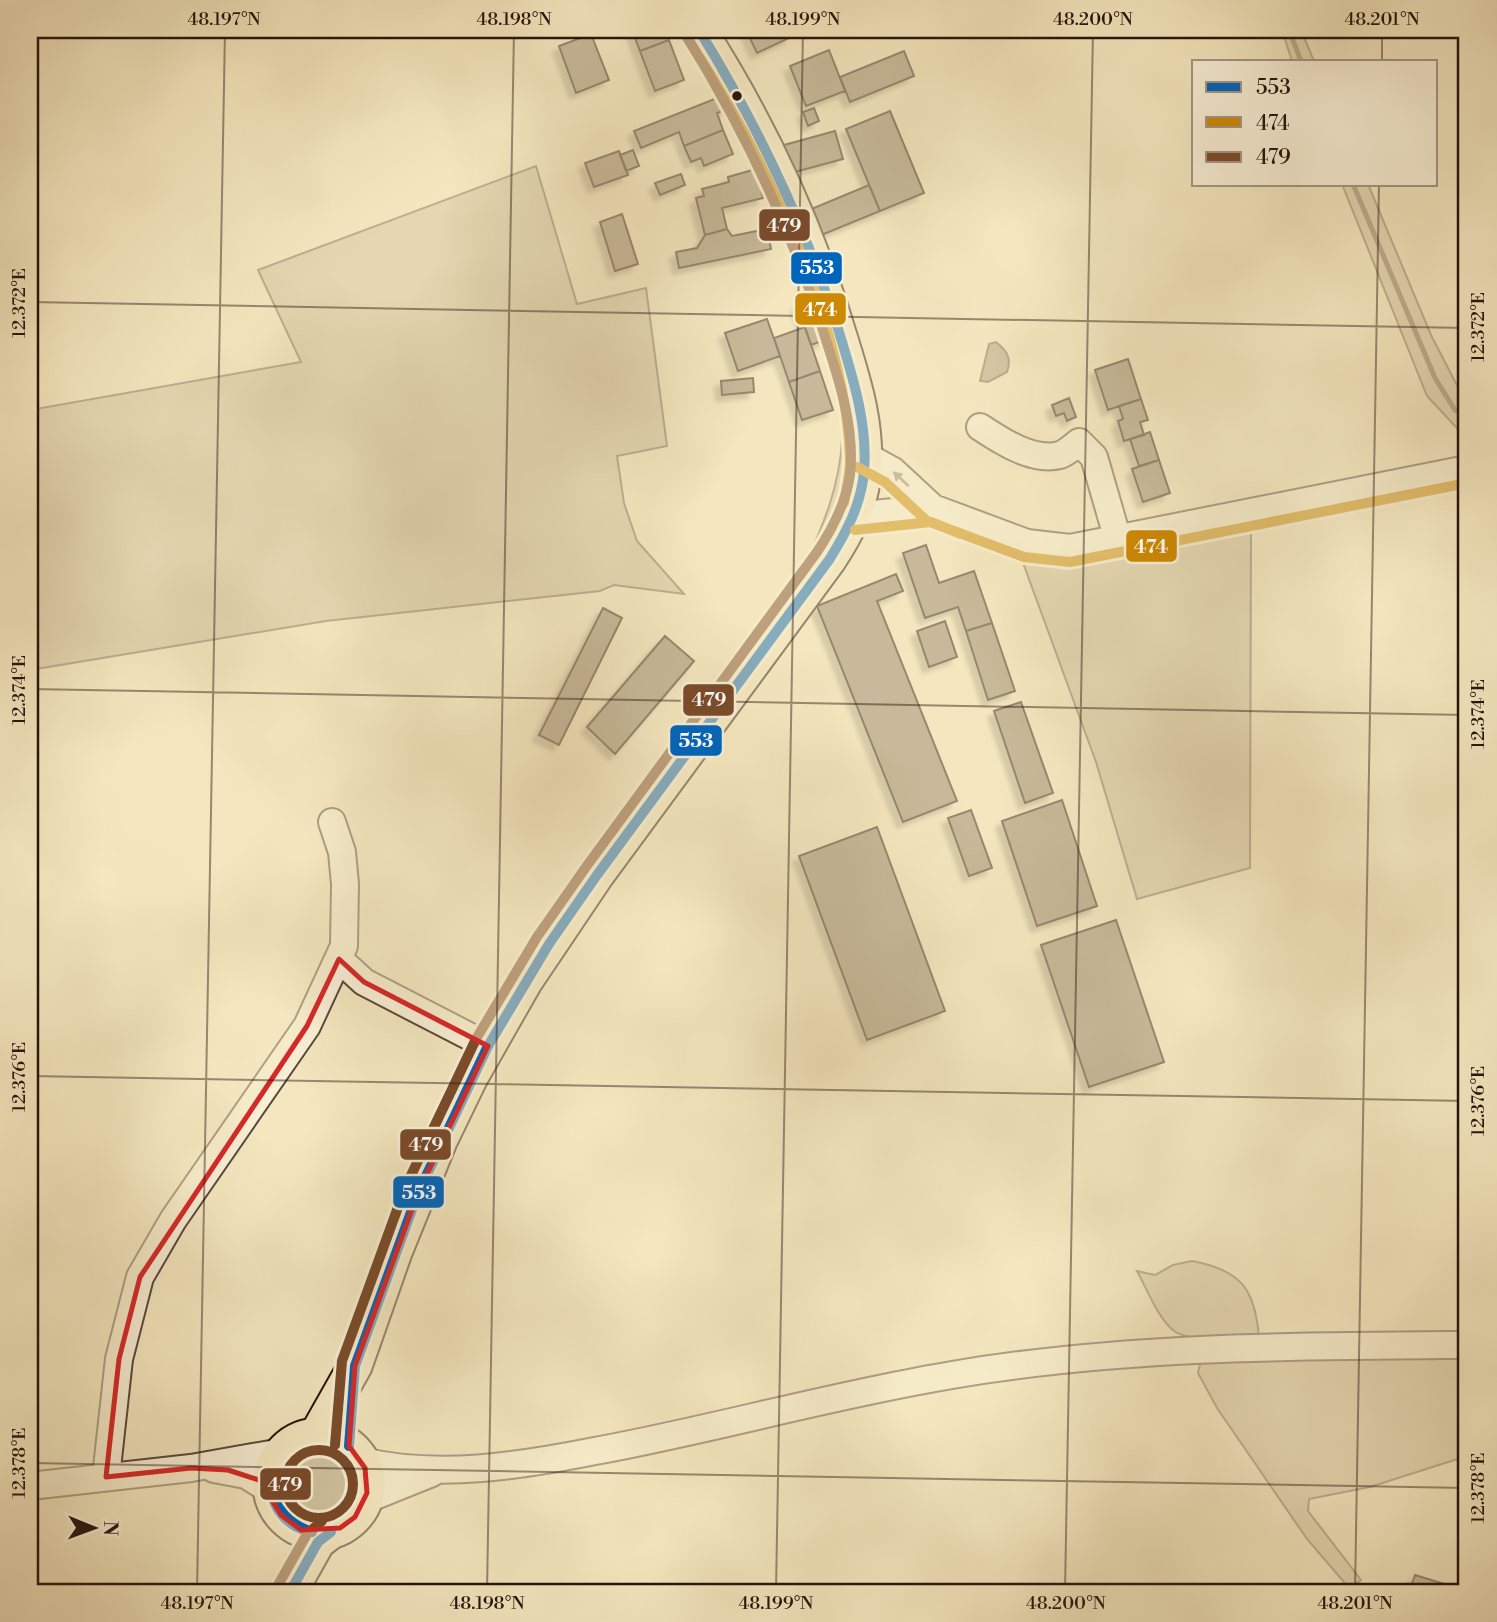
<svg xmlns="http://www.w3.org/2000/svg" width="1497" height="1622" font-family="'Libre Bodoni',serif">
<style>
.green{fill:#d1c3a1;stroke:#7b6b57;stroke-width:2}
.water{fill:#ae9f82;stroke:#776753;stroke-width:2}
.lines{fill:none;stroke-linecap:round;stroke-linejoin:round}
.stream{stroke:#776753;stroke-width:5}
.building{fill:#91816a;stroke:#25130d;stroke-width:2;filter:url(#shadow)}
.minor-casing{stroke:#59483a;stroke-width:30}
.major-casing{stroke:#25130d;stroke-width:37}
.minor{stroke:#f8efd5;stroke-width:26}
.major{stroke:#f4e7bf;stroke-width:33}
.bus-1-casing{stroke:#f8efd5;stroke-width:16}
.bus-2-casing{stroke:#f8efd5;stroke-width:16}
.bus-3-casing{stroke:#f8efd5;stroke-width:16}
.bus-1{stroke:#0065bd;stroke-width:10}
.bus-2{stroke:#cd8903;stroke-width:10}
.bus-3{stroke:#7a4b2a;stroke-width:10}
.oneway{fill:#998c7b}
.marked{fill:none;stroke:#d62828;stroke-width:5;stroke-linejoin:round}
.ticks{fill:none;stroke:#25130d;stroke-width:2;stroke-opacity:0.45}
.bus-dot{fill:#25130d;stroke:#f8efd5;stroke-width:2.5}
.line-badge{stroke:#f8efd5;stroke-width:2.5}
.badge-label{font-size:19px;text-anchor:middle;font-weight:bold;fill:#fff}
.neatline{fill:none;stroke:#25130d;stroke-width:2.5}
.ticks-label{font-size:18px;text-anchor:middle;fill:#25130d}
</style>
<defs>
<filter id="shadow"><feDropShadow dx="-6" dy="6" stdDeviation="2" flood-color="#0004"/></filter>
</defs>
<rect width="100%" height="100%" fill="#f4e7bf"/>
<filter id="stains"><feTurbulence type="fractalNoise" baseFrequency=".00286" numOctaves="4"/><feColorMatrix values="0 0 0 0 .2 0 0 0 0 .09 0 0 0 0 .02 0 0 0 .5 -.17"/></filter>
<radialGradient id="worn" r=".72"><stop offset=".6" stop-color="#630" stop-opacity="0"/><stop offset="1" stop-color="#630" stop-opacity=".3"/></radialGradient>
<!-- green -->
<path class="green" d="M1282 30H1301L1314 61H1292Z
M536 166 577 304 646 288 667 446 617 456 624 503 637 541 684 594 614 585 600 591 326 621 30 670V410L301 362 258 270Z
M1342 184H1368L1431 335 1462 395 1467 399V439L1427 396Z
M842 439C857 454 847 511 836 528 827 541 815 553 804 566 824 525 840 484 842 439Z
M1251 522 1250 868 1137 899 1096 762 1018 549Z
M1192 1261C1241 1270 1255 1289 1259 1337 1238 1337 1190 1343 1174 1331 1157 1317 1147 1289 1137 1271L1155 1275 1173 1265Z
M1467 1353V1456L1370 1487 1309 1499 1308 1511 1361 1580 1349 1588 1307 1539 1217 1408 1198 1373 1200 1364 1207 1358Z
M282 1485a38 38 0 1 1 76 0a38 38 0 1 1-76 0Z"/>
<!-- water -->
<path class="water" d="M996 342C1007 351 1012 358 1007 372L988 382 980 381 989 344Z"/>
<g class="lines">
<!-- stream -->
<path class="stream" d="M1289 30 1301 61
M1353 184 1435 378 1455 410 1467 418"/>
</g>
<!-- building -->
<path class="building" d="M632 30H665L669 40 640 51Z
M746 30H787L791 37 757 53Z
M591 34 609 80 576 93 559 46Z
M669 40 684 80 655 91 640 51Z
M829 50 845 91 806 106 790 66Z
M904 51 914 76 850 102 840 77Z
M722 96 727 109 717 113 723 130 684 146 679 132 641 148 634 131Z
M814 108 819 121 808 126 803 112Z
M890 111 924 193 880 211 846 129Z
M723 130 733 154 704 166 701 158 691 162 684 146Z
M835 131 843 159 791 173 784 145Z
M633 150 639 166 626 171 620 155Z
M619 151 628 175 594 187 585 163Z
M756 169 763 198 722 208 727 229 705 235 696 198 704 196 702 189 729 182 728 177Z
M681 174 685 185 660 195 655 183Z
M869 185 880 211 819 236 809 210Z
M622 214 638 264 615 271 600 222Z
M727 229 732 236 767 229 771 249 679 268 676 252 697 248 705 235Z
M814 301 827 339 811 345 797 306Z
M767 319 780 356 738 371 725 333Z
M805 327 820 371 789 382 774 338Z
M1128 359 1141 399 1108 410 1095 370Z
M820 371 833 410 802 420 789 382Z
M753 378 754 392 722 395 721 381Z
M1069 398 1076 417 1067 421 1064 413 1056 416 1052 405Z
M1141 399 1148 420 1140 422 1144 435 1124 441 1118 421 1123 419 1119 406Z
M1150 432 1159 460 1139 466 1130 439Z
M1159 460 1170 493 1143 502 1132 469Z
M926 545 939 583 974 571 992 623 966 631 958 607 925 618 903 553Z
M896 574 903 591 877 601 957 801 903 822 817 606Z
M603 608 622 618 559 745 539 735Z
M945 621 957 657 929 667 917 631Z
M992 623 1015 691 988 700 966 631Z
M665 636 694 661 615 754 587 727Z
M1021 702 1053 793 1025 803 994 711Z
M1062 800 1097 906 1037 926 1002 821Z
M971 810 992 868 969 876 948 818Z
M877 827 945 1011 867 1040 799 856Z
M1116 920 1164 1062 1089 1087 1041 945Z
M1415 1575 1467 1591V1592H1409Z"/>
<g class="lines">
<!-- minor casing -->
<g class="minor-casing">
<path id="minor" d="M980 427C1001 441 1033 462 1060 455 1066 453 1074 446 1079 442L1094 457 1118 540
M864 455 893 471 933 508 1027 543 1070 548 1467 469
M854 516 933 508
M339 959 364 982 488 1046
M362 1461C438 1479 519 1466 595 1451 715 1429 832 1395 952 1375 1123 1346 1295 1346 1467 1345
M214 1469 246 1475 270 1490
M106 1477 119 1359 140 1277 173 1220 307 1026 344 946 345 884 342 852 332 822
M30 1486 191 1468 282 1452
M365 1500 432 1473"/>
</g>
<!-- major casing -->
<g class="major-casing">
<path id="major" d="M316 1435 355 1366 395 1252 440 1141 471 1077 525 982 597 875 829 560C847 533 861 506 864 473 868 427 855 385 842 343 809 231 762 128 699 30
M270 1484a49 49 0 1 1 98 0a49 49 0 1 1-98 0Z
M290 1592 318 1542 331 1532"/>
</g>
<!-- minor -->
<use href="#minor" class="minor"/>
<!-- major -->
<use href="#major" class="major"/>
<!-- bus-1 casing -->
<g class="bus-1-casing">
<path id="bus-1" d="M349 1446 355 1366 418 1193 488 1046 549 944 597 875 829 560C846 533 861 505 864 472 868 424 853 378 839 332 805 225 758 126 699 30
M271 1485C273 1509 291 1525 312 1532
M271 1485C271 1509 289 1528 312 1532
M290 1592 318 1542 331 1532"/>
</g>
<!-- bus-2 casing -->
<g class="bus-2-casing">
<path id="bus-2" d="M687 38C761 148 847 327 850 461 850 475 846 489 844 503
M857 467 885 482 927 521 1024 557 1070 562 1467 483
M855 530 931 522 961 534"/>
</g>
<!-- bus-3 casing -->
<g class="bus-3-casing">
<path id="bus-3" d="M335 1445 342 1361 405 1188 476 1039 537 937 586 867 817 552C833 528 846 503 850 475 855 429 840 383 826 340 793 232 746 133 687 37
M285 1484a34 34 0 1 1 68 0a34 34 0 1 1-68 0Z
M278 1585 307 1534 322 1521"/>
</g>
<!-- bus-1 -->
<use href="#bus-1" class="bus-1"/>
<!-- bus-2 -->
<use href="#bus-2" class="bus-2"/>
<!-- bus-3 -->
<use href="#bus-3" class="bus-3"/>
</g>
<!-- one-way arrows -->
<defs><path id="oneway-solid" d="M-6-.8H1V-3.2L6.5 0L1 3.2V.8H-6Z" transform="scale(1.75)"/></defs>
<use class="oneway" href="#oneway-solid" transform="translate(901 479) rotate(-137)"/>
<!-- marked area -->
<path d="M0 0H1497V1622H0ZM339 959 364 982 488 1046 418 1193 355 1366 349 1446 365 1468 367 1493 355 1517 340 1528 301 1530 281 1515 259 1480 228 1470 191 1468 106 1477 119 1359 140 1277 307 1026Z" fill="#f4e7bf" fill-opacity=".55" fill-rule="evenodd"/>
<path class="marked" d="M339 959 364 982 488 1046 418 1193 355 1366 349 1446 365 1468 367 1493 355 1517 340 1528 301 1530 281 1515 259 1480 228 1470 191 1468 106 1477 119 1359 140 1277 307 1026Z"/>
<!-- ticks -->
<path class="ticks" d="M1382 61V30M30 302 1467 328M30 689 1467 715M30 1076 1467 1101M30 1463 1467 1488M197 1592 225 30M487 1592 514 30M776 1592 803 30M1065 1592 1093 30M1355 1592 1379 184"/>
<!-- markers -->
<circle class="bus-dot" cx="737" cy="96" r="6"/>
<g class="line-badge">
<rect x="758" y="208" width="53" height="34" rx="7" fill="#7a4b2a"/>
<rect x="790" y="251" width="53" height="34" rx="7" fill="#0065bd"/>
<rect x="794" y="292" width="53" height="34" rx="7" fill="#cd8903"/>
<rect x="1125" y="529" width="53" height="34" rx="7" fill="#cd8903"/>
<rect x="682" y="683" width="53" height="34" rx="7" fill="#7a4b2a"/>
<rect x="669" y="724" width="54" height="33" rx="7" fill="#0065bd"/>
<rect x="399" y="1128" width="53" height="33" rx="7" fill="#7a4b2a"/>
<rect x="392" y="1175" width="53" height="34" rx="7" fill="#0065bd"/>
<rect x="259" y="1467" width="53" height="34" rx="7" fill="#7a4b2a"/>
</g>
<g class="badge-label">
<text x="784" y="232">479</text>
<text x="817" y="274">553</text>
<text x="820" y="316">474</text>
<text x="1151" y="553">474</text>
<text x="709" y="706">479</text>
<text x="696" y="747">553</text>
<text x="426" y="1151">479</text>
<text x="419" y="1199">553</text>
<text x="285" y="1491">479</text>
</g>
<!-- margin -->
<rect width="1497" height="1622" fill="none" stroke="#f4e7bf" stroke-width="77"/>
<!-- legend -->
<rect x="1192" y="60" width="245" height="126" fill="#f8efd5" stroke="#a49785" stroke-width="2"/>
<rect x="1206" y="82" width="35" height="10" fill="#0065bd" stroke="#a49785" stroke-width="2"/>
<text x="1256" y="94" font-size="21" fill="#25130d">553</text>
<rect x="1206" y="117" width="35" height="10" fill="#cd8903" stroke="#a49785" stroke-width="2"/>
<text x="1256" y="130" font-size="21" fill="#25130d">474</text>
<rect x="1206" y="152" width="35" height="10" fill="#7a4b2a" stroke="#a49785" stroke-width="2"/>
<text x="1256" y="164" font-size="21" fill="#25130d">479</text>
<!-- north arrow -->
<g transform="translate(94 1528) rotate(91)" stroke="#f8efd5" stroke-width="5" paint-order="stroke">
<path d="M0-5L12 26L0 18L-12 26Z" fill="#25130d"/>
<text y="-10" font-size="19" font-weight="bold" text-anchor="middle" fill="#25130d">N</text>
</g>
<rect x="38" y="38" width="1420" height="1546" class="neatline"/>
<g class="ticks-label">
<text x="224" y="25">48.197°N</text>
<text x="514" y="25">48.198°N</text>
<text x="803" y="25">48.199°N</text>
<text x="1093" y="25">48.200°N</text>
<text x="1382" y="25">48.201°N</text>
<text transform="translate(19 303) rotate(-90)" y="6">12.372°E</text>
<text transform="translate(1478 327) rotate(-90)" y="6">12.372°E</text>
<text transform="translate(19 690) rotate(-90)" y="6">12.374°E</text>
<text transform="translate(1478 714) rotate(-90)" y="6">12.374°E</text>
<text transform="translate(19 1077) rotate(-90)" y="6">12.376°E</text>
<text transform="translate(1478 1101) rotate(-90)" y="6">12.376°E</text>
<text transform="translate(19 1463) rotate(-90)" y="6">12.378°E</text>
<text transform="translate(1478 1488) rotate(-90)" y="6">12.378°E</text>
<text x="197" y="1609">48.197°N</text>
<text x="487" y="1609">48.198°N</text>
<text x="776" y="1609">48.199°N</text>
<text x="1066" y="1609">48.200°N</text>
<text x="1355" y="1609">48.201°N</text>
</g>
<rect width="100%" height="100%" filter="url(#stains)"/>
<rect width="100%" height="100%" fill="url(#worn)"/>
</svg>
